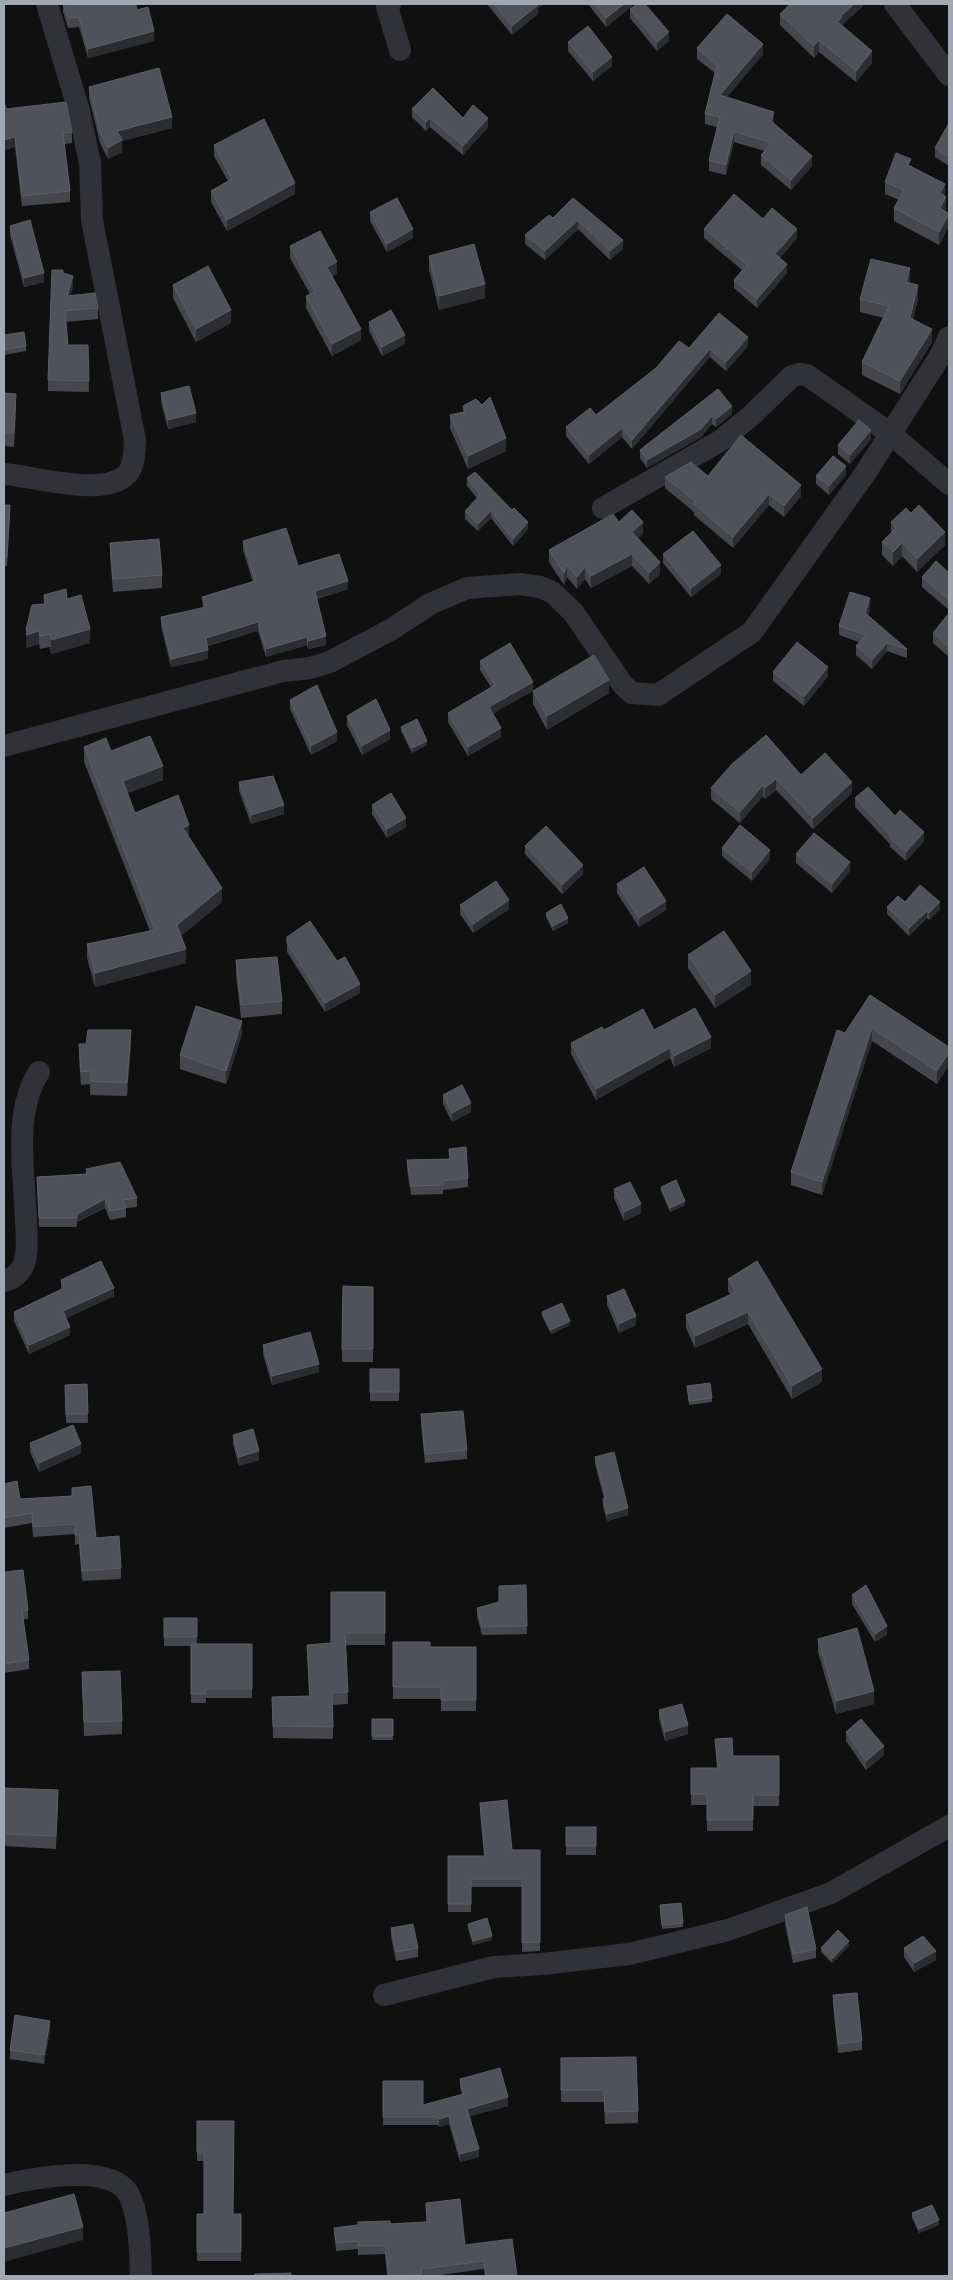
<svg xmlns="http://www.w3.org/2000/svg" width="953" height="2280" font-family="'Source Sans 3',sans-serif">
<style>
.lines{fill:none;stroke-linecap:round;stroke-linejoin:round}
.minor{stroke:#313237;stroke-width:22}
.wall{fill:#45474d}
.shaded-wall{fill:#2c2d30}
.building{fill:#4f5258;stroke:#5b5f66}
</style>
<rect width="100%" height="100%" fill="#101011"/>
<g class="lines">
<!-- minor -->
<path class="minor" d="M390 4 387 7 400 50
M895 4 949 75
M4 474C34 476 100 497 125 476 135 468 134 452 135 440L92 220 90 163 79 111 47 4
M603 508 720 441 752 415 792 376 800 374 807 375 891 434 949 484
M4 746 283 671 310 668 330 662 392 629 430 604 467 588 520 584 540 587 552 592 573 612 623 685 632 693 658 695 752 632 864 475 939 358 949 337
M4 1281C13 1279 20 1273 24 1264 28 1252 27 1236 26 1223 25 1175 12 1114 39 1072
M384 1995 494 1967 542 1964 629 1954 728 1930 831 1893 949 1826
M4 2185C33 2178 109 2163 128 2193 140 2214 140 2253 141 2276"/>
</g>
<!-- wall -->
<path class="wall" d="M63 4 137 10 154 41 88 58 79 27 68 28 63 12Z
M487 4H544L538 8V14L512 35Z
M588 4H632V6L606 27Z
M863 4V6L842 25 872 63 856 82 819 52 814 58 780 25V14Z
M630 9 669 41 657 51 630 18Z
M568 42 612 66 593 81 568 51Z
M697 48 763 54 727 97 774 123 812 166 791 190 761 165V155L765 151 734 142 726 175 709 171V160L717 127 705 124V114L715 73 697 59Z
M89 87 172 128 122 141V152L108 159 100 143 89 98Z
M4 101 6 109 72 132V143L64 144 70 191V202L22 206 15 147 4 150Z
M412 109 463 118 488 127 463 155 430 127 426 131 412 117Z
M949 124V166L935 157V148Z
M214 145 295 194 227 231 211 202V191L228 181 214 156Z
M911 166 945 196 946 209 945 211 949 213V226L939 245 894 221V208L899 200 885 194V182Z
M573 198 623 249 610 260 578 229 545 260 525 244V235L553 218Z
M370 212 413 238 387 252 370 221Z
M763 219 797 238 780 258 787 273 757 308 734 288V280L742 270 704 238V229Z
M10 226 44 282 24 287 10 235Z
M290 246 337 274 332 276 361 340 332 356 306 308V296L310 294 290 258Z
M429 256 485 298 439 310 429 269Z
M63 273 73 287 70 295 98 308V319L66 322 68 345H88L89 392 48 391V380Z
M910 282V283L918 299 913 320 932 342 900 394 862 375V362L884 318 860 312V299Z
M173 285 231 323 196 342 173 298Z
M369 322 405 344 382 356 369 331Z
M4 335 26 346V351L4 355Z
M748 346 726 371 710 357 632 449 622 437 589 464 566 436V427L596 415 689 348Z
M718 389 732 414 716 427 712 424 701 437 647 468 640 458V450Z
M4 393 16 407 14 447 4 446Z
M161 393 196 422 168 429 161 402Z
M463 406 506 451 468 469 450 428V415L463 412Z
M871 439 850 464 838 454V445Z
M949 455V467L948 465V457Z
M846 475 829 495 816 484V476Z
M708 476 801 496 784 517 769 505 733 548 694 515V512L665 488V477Z
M467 478 512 510 528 529 513 546 491 518 478 531 465 519V511L477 498 467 486Z
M4 505 10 514 7 566H4Z
M619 522 643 534 638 538 660 574 649 584 632 566 591 588 585 579 577 589 567 577 564 585 549 562V550Z
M891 522 945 545 917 572 902 556 893 566 882 555V542L891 533Z
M243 541 298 566 348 589 317 599 326 645 308 649 307 645 266 657 258 631 208 646V659L171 667 161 626V617L203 608 202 597 253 582 243 550Z
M110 543 162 575V588L113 592 110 556Z
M663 554 721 574 691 597 663 563Z
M949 573V610L922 587V577Z
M44 595 67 599 90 643 51 654 50 647 40 649 39 644 26 648V630L44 604Z
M870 607 868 615 907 649V658L887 651 872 669 856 655V646L859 642 839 635V626Z
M949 613V657L933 643V633Z
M480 661 533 682 493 714 501 737 468 756 448 722V713L491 687 480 670Z
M773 672 828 676 804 706 773 681Z
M533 691 609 693 547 730 533 704Z
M290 700 337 741 311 755 290 709Z
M347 716 390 739 362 755 347 725Z
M401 727 427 745 412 753 401 731Z
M84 747 111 751 163 780 127 793 135 813 189 838 222 902 181 936 186 963 95 987 87 958V944L150 931 84 762Z
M801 775 852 793 813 829 776 790 765 799 763 796 740 823 711 799V788Z
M239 782 284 814 251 824 239 791Z
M855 798 895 816 924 841 906 861 890 847V844L855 807Z
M372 805 406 827 387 838 372 814Z
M525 846 583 874 562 894 525 854Z
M722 848 770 859 752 881 722 856Z
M796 854 850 871 832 893 796 863Z
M617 884 666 910 639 927 617 893Z
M905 902 940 909 929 920 927 918 909 936 887 914V907Z
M460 905 509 909 473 933 460 914Z
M546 913 568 923 553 931 546 917Z
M287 937 337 961 360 993 325 1012 287 952Z
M688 955 751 985 715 1008 688 968Z
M236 960 282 1001V1014L241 1018 236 974Z
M870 995 949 1047V1065L937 1084 872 1041 822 1195 791 1185V1172L845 1033Z
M604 1030H654L711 1048 674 1067 670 1058 596 1100 571 1054V1043Z
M242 1034 226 1084 180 1069V1055Z
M131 1043 127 1096 90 1095V1084L81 1085 79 1057V1044Z
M443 1095 471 1112 452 1122 443 1104Z
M449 1149 468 1178V1187L443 1190V1194L411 1195 407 1169V1160L449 1159Z
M86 1169 137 1198V1207L126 1208V1217L110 1220 105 1208 77 1222V1227H39L37 1177 86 1174Z
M661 1187 685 1205 670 1212 661 1191Z
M614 1189 641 1213 624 1221 614 1198Z
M728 1279 822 1382 792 1399 748 1324 695 1348 686 1328V1315L731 1295 728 1291Z
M61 1280 114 1296 66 1318 70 1335 29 1354 14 1321V1312L61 1290Z
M343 1286 373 1287V1362H342Z
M607 1296 636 1325 619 1333 607 1305Z
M542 1312 570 1325 551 1334 542 1316Z
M263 1345 319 1372 272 1385 263 1354Z
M370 1369H399V1401H370Z
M87 1384 88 1423H66L65 1385Z
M687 1386 712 1398V1402L689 1405Z
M421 1414 467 1450V1459L425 1463 421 1423Z
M233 1435 259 1460 239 1466 233 1444Z
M30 1443 81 1453 39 1472 30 1452Z
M595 1457 628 1515 607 1521 603 1506V1499L604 1498 595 1464Z
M4 1484 20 1499 72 1496V1488L96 1538 121 1568V1579L82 1581 79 1544 75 1545V1534L33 1537 32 1523 4 1528Z
M4 1572 28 1610V1619H23L29 1660V1669L4 1673Z
M526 1585 527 1634 482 1635 477 1616V1608L499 1602Z
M385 1592V1645H346L348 1704 333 1705V1739L273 1738 272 1697 309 1696 307 1645 331 1643Z
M852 1595 887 1635 875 1642 852 1604Z
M164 1618H197V1644H252V1698H206V1703H191V1646H164Z
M818 1639 874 1704 836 1714 818 1652Z
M393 1642 430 1647H476V1711H441V1699H393Z
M82 1672 122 1721V1734L84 1736Z
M659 1710 688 1734 665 1741 659 1719Z
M372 1719H393V1740H372Z
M846 1732 884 1755 866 1770 846 1741Z
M715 1739 733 1756H779V1806H753V1831H707V1805H691V1768H717Z
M4 1788 58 1802 56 1849 4 1846Z
M480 1803 512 1850H540V1951L522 1952V1887H471V1912H448V1856H484L480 1812Z
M566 1827H596V1855H566Z
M660 1910 683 1923V1927L662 1929Z
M785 1915 816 1949V1958L793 1963 785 1924Z
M468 1924 492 1940 473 1945 468 1928Z
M391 1928 418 1948V1957L396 1961 391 1937Z
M849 1946 832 1963 821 1952V1948Z
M904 1948 936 1960 914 1972 904 1957Z
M833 1995 862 2041V2050L838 2053 833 2004Z
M50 2030 44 2064 10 2059V2050Z
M561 2058 638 2111V2123L605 2124 604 2102H561Z
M460 2079 508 2106 470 2116 479 2157 460 2162 449 2124 439 2127 438 2125H383V2081L423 2105 462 2094 460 2087Z
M197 2121 233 2214H241V2261H197V2214H204V2161H197Z
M426 2203 465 2245 517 2276H485L484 2269 433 2276H387L385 2254 358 2255V2249L336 2251 334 2228 358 2225 427 2222Z
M912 2213 939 2225 919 2233 912 2218Z"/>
<!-- shaded-wall -->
<path class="shaded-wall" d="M535 4H544L538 8V14L512 35V26Z
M624 4H632V6L606 27V18Z
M854 4H863V6L842 25 838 22 841 16Z
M154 31V41L88 58V49Z
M669 32V41L657 51V42Z
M819 40V52L814 58V46Z
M763 44V54L720 105V95Z
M872 51V63L856 82V71Z
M612 57V66L593 81V72Z
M774 112V123L771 132V121Z
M172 117V128L122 141V152L108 159V148L117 131Z
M430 118V127L426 131V122Z
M488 118V127L463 155V146Z
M734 131V142L726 175V165Z
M15 137V147L4 150V140Z
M812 156V166L791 190V180Z
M295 183V194L227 231V220Z
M945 184V196L940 193Z
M946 197V209L940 221V208Z
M949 214V226L939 245V232Z
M578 220V229L545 260V251Z
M413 229V238L387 252V244Z
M797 229V238L775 263V254Z
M623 240V249L610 260V251Z
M337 262V274L327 278V267Z
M787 264V273L757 308V299Z
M910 268V282L906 295V282Z
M44 273V282L24 287V278Z
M73 276V287L67 307V296Z
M485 284V298L439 310V296Z
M918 285V299L910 332V318Z
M231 310V323L196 342V329Z
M361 329V340L332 356V344Z
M932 329V342L900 394V381Z
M405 335V344L382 356V347Z
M748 337V346L726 371V362Z
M710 349V357L632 449V440Z
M16 394V407L14 447V433Z
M732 406V414L716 427V419Z
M196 413V422L168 429V420Z
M712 416V424L701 437 647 468V460Z
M622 428V437L589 464V455Z
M871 430V439L850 464V455Z
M506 438V451L468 469V456Z
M846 466V475L829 495V486Z
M801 485V496L784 517V506Z
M769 494V505L733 548V537Z
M491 511V518L478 531V524Z
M528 522V529L513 546V539Z
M643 522V534L632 544V532Z
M945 532V545L917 572V559Z
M902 543V556L893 566V552Z
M632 554V566L591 588V576Z
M660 562V574L649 584V573Z
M567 565V577L564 585V573Z
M721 565V574L691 597V588Z
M585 567V579L577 589V577Z
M348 581V589L315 599V591Z
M870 598V607L865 622V613Z
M258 622V631L206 646V638Z
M90 629V643L51 654V640Z
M39 631V644L26 648V635Z
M326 636V645L308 649V641Z
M307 637V645L266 657V649Z
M887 643V651L872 669V660Z
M208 650V659L171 667V659Z
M828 667V676L804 706V697Z
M609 680V693L547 730V716Z
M533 682V691L489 716V707Z
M501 728V737L468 756V747Z
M390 730V739L362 755V746Z
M337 732V741L311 755V746Z
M427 741V745L412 753V748Z
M163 766V780L123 795V781Z
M776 779V790L765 799V788Z
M852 782V793L813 829V818Z
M763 785V796L740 823V812Z
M284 805V814L251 824V815Z
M406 818V827L387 838V829Z
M189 825V839L183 828Z
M924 832V841L906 861V852Z
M770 850V859L752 881V872Z
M850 862V871L832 893V884Z
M583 865V874L562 894V885Z
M222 888V902L177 939V925Z
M509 900V909L473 933V924Z
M666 901V910L639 927V918Z
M940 902V909L929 920V913Z
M927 911V918L909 936V928Z
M568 918V923L553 931V926Z
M186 949V963L95 987V973Z
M751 971V985L715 1008V995Z
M360 984V993L325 1012V1003Z
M242 1021V1034L226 1084V1071Z
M872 1028V1041L822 1195V1182Z
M131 1030V1043L127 1096V1083Z
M711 1037V1048L674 1067V1056Z
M670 1048V1058L596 1100V1089Z
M949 1052V1065L937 1084V1071Z
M471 1103V1112L452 1122V1113Z
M105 1199V1208L77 1222V1214Z
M685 1201V1205L670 1212V1208Z
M641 1204V1213L624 1221V1212Z
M114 1288V1296L63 1320V1311Z
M748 1312V1324L695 1348V1336Z
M636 1316V1325L619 1333V1324Z
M570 1321V1325L551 1334V1330Z
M70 1327V1335L29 1354V1345Z
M319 1364V1372L272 1385V1376Z
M822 1369V1382L792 1399V1386Z
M81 1444V1453L39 1472V1463Z
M259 1451V1460L239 1466V1457Z
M628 1508V1515L607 1521V1514Z
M887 1626V1635L875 1642V1634Z
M874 1691V1704L836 1714V1701Z
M688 1725V1734L665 1741V1732Z
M884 1746V1755L866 1770V1761Z
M492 1936V1940L473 1945V1941Z
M849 1941V1946L832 1963V1959Z
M936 1951V1960L914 1972V1963Z
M50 2021V2030L44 2064V2055Z
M508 2097V2106L467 2117V2109Z
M449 2116V2124L439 2127V2119Z
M479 2149V2157L460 2162V2154Z
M939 2220V2225L919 2233V2229Z
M83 2227V2240L4 2262V2248Z"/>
<!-- building -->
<path class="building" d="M63 4H136L137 10 148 7 154 31 88 49 79 17 68 18Z
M494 4H536L538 5 512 26Z
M595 4H624L606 18Z
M637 4H645L669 32 657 42 630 9Z
M790 4H854L841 16 842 17 838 22 872 51 856 71 819 40 814 46 780 14Z
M727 14 763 44 720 95 774 112 771 121 812 156 791 180 761 155 772 143 734 131 726 165 709 160 720 117 705 114 717 65 697 48Z
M588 26 612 57 593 72 568 42Z
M159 68 172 117 117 131 122 140 108 148 100 132 89 87Z
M433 88 463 118 473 105 488 118 463 146 430 118 426 122 412 109Z
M4 101 6 109 66 102 72 132 63 133 70 191 22 196 15 137 4 140Z
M264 119 295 183 227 220 211 191 232 179 214 145Z
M949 123V157L935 148Z
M896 153 911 159 908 165 945 184 940 193 946 197 940 208 949 214 939 232 894 208 904 190 885 182Z
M734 194 763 219 772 208 797 229 775 254 787 264 757 299 734 280 747 265 704 229Z
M397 198 413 229 387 244 370 212Z
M573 198 623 240 610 251 578 220 545 251 525 235 549 215 553 218Z
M30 220 44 273 24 278 10 226Z
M320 231 337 262 327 267 361 329 332 344 306 296 315 292 290 246Z
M474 244 485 284 439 296 429 256Z
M871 259 910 268 906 282 918 285 910 318 932 329 900 381 862 362 889 306 860 299Z
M208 266 231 310 196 329 173 285Z
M52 270H63V273L73 276 67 296 95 293 98 308 65 311 68 345H88L89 381 48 380Z
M391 310 405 335 382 347 369 322Z
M719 313 748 337 726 362 710 349 632 440 622 428 589 455 566 427 590 408 596 415 656 368 679 341 689 348Z
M24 332 26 346 4 350V335Z
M189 386 196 413 168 420 161 393Z
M718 389 732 406 716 419 712 416 701 429 647 460 640 450Z
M4 393 16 394 14 433H4Z
M490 397 506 438 468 456 450 415 465 412 463 406 476 399 482 405Z
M859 420 871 430 850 455 838 445Z
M741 435 801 485 784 506 769 494 733 537 694 504 696 502 665 477 691 462 708 476Z
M833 456 846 466 829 486 816 476Z
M475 472 512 510 514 508 528 522 513 539 491 511 478 524 465 511 480 495 467 478Z
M4 505H10L7 557H4Z
M919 505 945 532 917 559 902 543 893 552 882 542 896 528 891 522 906 508 911 513Z
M632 510 643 522 632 532 660 562 649 573 632 554 591 576 585 567 577 577 567 565 564 573 549 550 613 514 619 522Z
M286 528 298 566 339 554 348 581 315 591 326 636 308 641 307 637 266 649 258 622 206 638 208 650 171 659 161 617 206 607 202 597 255 581 243 541Z
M693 531 721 565 691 588 663 554Z
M159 539 162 575 113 579 110 543Z
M936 561 949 573V600L922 577Z
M66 589 67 599 81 595 90 629 51 640 50 634 40 636 39 631 26 635 29 630H26L32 605 45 604 44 595Z
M850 592 870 598 865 613 907 649 887 643 872 660 856 646 866 635 839 626Z
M949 613V647L933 633Z
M797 642 828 667 804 697 773 672Z
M510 643 533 682 489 707 501 728 468 747 448 713 495 685 480 661Z
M594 655 609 680 547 716 533 691Z
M317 685 337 732 311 746 290 700Z
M376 699 390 730 362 746 347 716Z
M417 719 427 741 412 748 401 727Z
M766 735 801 775 825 753 852 782 813 818 776 779 765 788 763 785 740 812 711 788 732 764Z
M150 736 163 766 123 781 135 813 178 795 189 825 183 828 222 888 177 925 186 949 95 973 87 944 155 930 84 747 106 738 111 751Z
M273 776 284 805 251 815 239 782Z
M868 787 895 816 900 810 924 832 906 852 890 838 891 836 855 798Z
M391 793 406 818 387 829 372 805Z
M740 825 770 850 752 872 722 848Z
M546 826 583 865 562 885 525 846Z
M814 833 850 862 832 884 796 854Z
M644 867 666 901 639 918 617 884Z
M496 881 509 900 473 924 460 905Z
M920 885 940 902 929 913 927 911 909 928 887 907 898 896 905 902Z
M561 904 568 918 553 926 546 913Z
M310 921 337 961 345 957 360 984 325 1003 287 943V937Z
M724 931 751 971 715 995 688 955Z
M277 957 282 1001 241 1005 236 960Z
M870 995 949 1047V1052L937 1071 872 1028 822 1182 791 1172 837 1030 845 1033Z
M196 1006 242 1021 226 1071 180 1055Z
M695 1008 711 1037 674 1056 670 1048 596 1089 571 1043 602 1027 604 1030 643 1009 654 1030Z
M88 1030H131L127 1083 90 1081 91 1071 81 1072 79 1044H86Z
M462 1085 471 1103 452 1113 443 1095Z
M466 1147 468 1178 442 1181 443 1185 411 1186 407 1160 450 1159 449 1149Z
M120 1162 137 1198 123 1200 126 1208 110 1211 105 1199 77 1214V1218H39L37 1177 87 1174 86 1169Z
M676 1180 685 1201 670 1208 661 1187Z
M630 1182 641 1204 624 1212 614 1189Z
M101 1261 114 1288 63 1311 70 1327 29 1345 14 1312 64 1288 61 1280Z
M757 1261 822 1369 792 1386 748 1312 695 1336 686 1315 736 1292 728 1279Z
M343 1286 373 1287V1349H342Z
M624 1289 636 1316 619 1324 607 1296Z
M562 1303 570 1321 551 1330 542 1312Z
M310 1332 319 1364 272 1376 263 1345Z
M370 1369H399V1392H370Z
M710 1383 712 1398 689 1401 687 1386Z
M87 1384 88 1414H66L65 1385Z
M463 1411 467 1450 425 1454 421 1414Z
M73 1425 81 1444 39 1463 30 1443Z
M253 1429 259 1451 239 1457 233 1435Z
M614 1452 628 1508 607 1514 603 1499 606 1498 595 1457Z
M17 1481 20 1499 72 1496V1488L91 1486 96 1538 119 1536 121 1568 82 1571 79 1534 75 1535V1524L33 1527 32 1513 4 1518V1484Z
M23 1570 28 1610 22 1611 29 1660 4 1664V1572Z
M526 1585 527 1626 482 1627 477 1608 499 1602V1586Z
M866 1585 887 1626 875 1634 852 1595Z
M331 1592H385V1633H345L348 1692 332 1693 333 1727 273 1726 272 1697 310 1696 307 1645 331 1643Z
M164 1618H197V1637H164Z
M857 1628 874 1691 836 1701 818 1639Z
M393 1642H430V1647H476V1700H441V1687H393Z
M191 1644H252V1689H206V1694H191Z
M120 1671 122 1721 84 1722 82 1672Z
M682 1704 688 1725 665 1732 659 1710Z
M372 1719H393V1736H372Z
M861 1719 884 1746 866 1761 846 1732Z
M732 1738 733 1756H779V1795H753V1820H707V1794H691V1768H718L715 1739Z
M4 1788 58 1790 56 1836 4 1834Z
M507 1800 512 1850H540V1942L522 1943V1879H471V1904H448V1856H485L480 1803Z
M566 1827H596V1846H566Z
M681 1903 683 1923 662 1925 660 1905Z
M807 1907 816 1949 793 1954 785 1915Z
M487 1918 492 1936 473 1941 468 1924Z
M413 1924 418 1948 396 1952 391 1928Z
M838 1930 849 1941 832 1959 821 1948Z
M923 1936 936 1951 914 1963 904 1948Z
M857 1993 862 2041 838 2044 833 1995Z
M15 2015 50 2021 44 2055 10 2050Z
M636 2057 638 2111 605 2112 604 2090H561V2058Z
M500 2068 508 2097 467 2109 479 2149 460 2154 449 2116 439 2119 438 2117H383V2081H423V2105L464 2094 460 2079Z
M197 2121H234L233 2214H241V2252H197V2214H204V2152H197Z
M74 2194 83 2227 4 2248V2213Z
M460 2199 465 2245 512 2239 517 2276H486L484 2261 421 2269 422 2274 401 2276H389L385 2246H358V2241L336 2243 334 2228 358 2225V2222L390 2221V2224L427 2222 426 2203Z
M932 2205 939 2220 919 2229 912 2213Z
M291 2273V2276H255V2274Z"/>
<!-- border -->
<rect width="953" height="2280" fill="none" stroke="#a0a8b3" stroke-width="10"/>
</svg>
